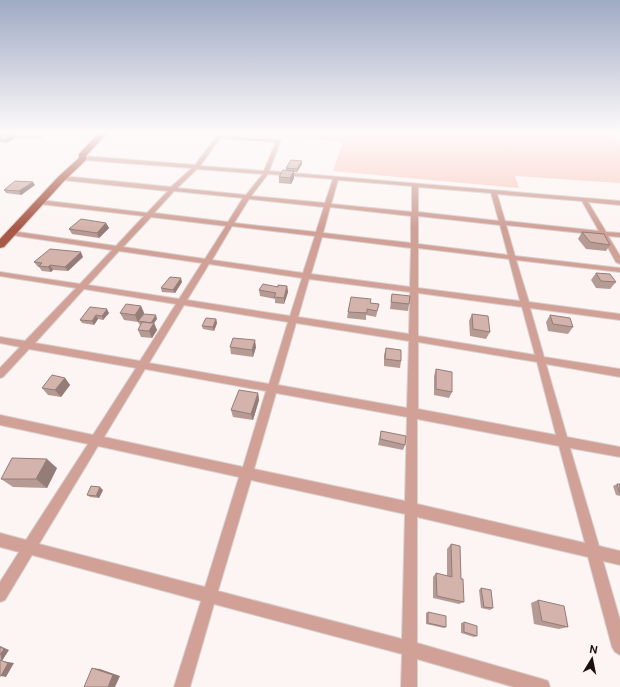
<svg xmlns="http://www.w3.org/2000/svg" width="620" height="687" font-family="'DM Sans',sans-serif">
<style>
.green{fill:#f9cdc3}
.lines{fill:none;stroke-linecap:round;stroke-linejoin:round}
.minor-casing{stroke:#d8d0ce;stroke-width:2}
.primary-casing{stroke:#d8d0ce;stroke-width:2}
.minor{fill:#d1a197;fill-rule:evenodd}
.primary{fill:#a95747;fill-rule:evenodd}
.wall{fill:#b69a94}
.shaded-wall{fill:#947d78}
.building{fill:#d4b3ac;stroke:#947d78}
</style>
<rect width="100%" height="100%" fill="#fcf5f3"/>
<!-- green -->
<path class="green" d="M272 132H620V135H611L620 145V183L515 176 519 188 333 171 343 142 269 135Z"/>
<g class="lines">
<!-- minor casing -->
<g class="minor-casing">
<path id="minor" d="M0 134 16 136H40L42 137 40 138H16L0 136Z
M217 136 281 140 269 171 620 201V205L588 202 606 232 620 233V237L608 236 620 256V264L616 262 601 235 506 225 515 256 620 268V272L516 260 529 302 620 314V320L530 308 544 357 620 369V377L546 364 567 437 620 447V457L570 448 599 546 620 551V565L603 561 620 620V655L615 652 612 647 588 557 417 517V643L542 679 548 681 550 687H514L417 659V687H401L402 654 214 604 190 687H174L201 601 32 555 5 600 0 602V582L19 552 0 547V533L26 540 88 444 0 425V415L93 435 136 368 29 349 3 377 0 378V368L20 347 0 343V337L25 341 76 288 0 276V272L80 284 112 250 11 235 8 233 11 231 116 246 144 216 40 204 37 202 40 200 147 213 168 191 62 180 59 178 62 176 171 187 192 168 83 160 80 158 83 156 195 165ZM220 138 276 142 264 171 200 166ZM197 169 263 174 246 195 177 188ZM268 174 333 179 325 203 251 196ZM338 180 412 186V212L331 204ZM418 187 491 193 499 221 418 212ZM174 191 243 198 228 222 154 213ZM497 194 582 201 599 231 505 221ZM249 199 324 207 316 232 234 223ZM330 207 411 216V243L323 233ZM418 216 500 225 508 255 418 244ZM151 217 226 226 205 259 123 247ZM232 226 315 236 303 273 212 260ZM322 237 411 248 410 287 311 274ZM418 248 509 259 520 301 418 288ZM119 251 202 263 179 299 88 285ZM209 264 302 278 290 316 187 300ZM309 279 410 292 409 334 298 317ZM84 289 176 304 140 361 35 343ZM418 293 522 307 535 355 418 336ZM184 305 288 322 269 384 149 363ZM296 323 409 341 407 408 278 385ZM418 342 537 362 556 435 418 409ZM145 369 266 391 243 467 104 437ZM276 393 407 417 405 501 254 469ZM417 419 559 446 585 543 417 504ZM98 446 239 477 205 587 39 544ZM251 480 405 514 402 639 218 591Z"/>
</g>
<!-- primary casing -->
<g class="primary-casing">
<path id="primary" d="M100 132H108L86 156V160L65 180 4 247 0 248V239L59 176 79 158V154Z"/>
</g>
<!-- minor -->
<use href="#minor" class="minor"/>
<!-- primary -->
<use href="#primary" class="primary"/>
</g>
<!-- wall -->
<path class="wall" d="M0 132H28L23 134 0 133Z
M0 135 12 136 14 139 6 143 0 142Z
M302 164 297 172H294V178L291 184 279 183V177L286 171V168Z
M35 185 21 195 6 193 4 190Z
M106 223 109 228 99 238 72 234 69 229Z
M582 232 610 245 606 251 586 249 578 239Z
M83 257 68 271 53 270 51 272 42 271 39 267H38L34 262Z
M596 273 616 282 610 289 596 288 591 280Z
M182 282 175 293 162 292 161 288Z
M287 286 288 292 284 304 275 303V299L260 296 259 290 278 287Z
M392 294 409 304 408 311 390 309Z
M370 303 379 304 376 317 366 315V320L347 318 348 312Z
M141 306 144 313 141 318 157 319 154 323 157 330 152 338 141 337 138 330 140 325 138 322 124 320 120 313Z
M90 307 109 313 103 320 98 319 94 325 82 323 80 320Z
M472 314 490 332 486 339 470 336 469 321Z
M550 315 573 327 568 334 548 331 546 322Z
M216 319 217 323 214 331 203 329 202 326Z
M230 347H256L253 357 231 354Z
M386 348 401 361 400 368 384 366V355Z
M436 369 452 392 449 398 434 395V376Z
M65 378 70 385 61 397 48 395 42 388Z
M258 393 259 400 253 420 233 417 231 410Z
M381 431 405 445 403 450 378 445Z
M57 468 47 488 13 487 1 479Z
M617 484H620V496L616 495 613 486Z
M103 490 99 498 90 497 87 495Z
M451 544 461 579 464 602 459 604 433 598V577L436 573 447 576V549Z
M481 588 493 608 490 610 481 608 479 590Z
M538 600 568 627 559 629 534 624 531 603Z
M428 612 446 627 444 628 426 624V613Z
M464 622 477 636 474 637 461 633V623Z"/>
<!-- shaded-wall -->
<path class="shaded-wall" d="M22 132H28L23 134Z
M12 136 14 139 6 143 4 140Z
M302 161V164L297 172V169Z
M294 171V178L291 184 290 178Z
M33 182 35 185 21 195 19 191Z
M106 223 109 228 99 238 97 233Z
M81 252 83 257 68 271 65 267Z
M50 265 53 270 51 272 48 267Z
M181 278 182 282 175 293 173 290Z
M287 286 288 292 284 304V298Z
M141 306 144 313 138 322 135 315Z
M107 309 109 313 103 320 102 316Z
M96 315 98 319 94 325 92 321Z
M156 315 157 319 154 323 157 330 152 338 149 331 150 323Z
M216 319 217 323 214 331 213 327Z
M255 340 256 347 253 357 252 350Z
M65 378 70 385 61 397 55 390Z
M258 393 259 400 253 420 251 414Z
M47 459 57 468 47 488 36 479Z
M100 487 103 490 99 498 96 496Z
M0 646 9 650 2 661 14 663 6 677 1 676Z
M92 668 100 669 120 676 115 687H108Z"/>
<!-- building -->
<path class="building" d="M0 135 12 136 4 140 0 139Z
M291 160 302 161 297 169 286 168Z
M283 170 294 171 290 178 279 177Z
M15 181 33 182 19 191 4 190Z
M81 219 106 223 97 233 69 229Z
M582 232 604 234 610 245 590 242Z
M50 249 81 252 65 267 50 265 48 267 39 266 42 263 34 262Z
M596 273 610 274 616 282 601 281Z
M170 277 181 278 173 290 161 288Z
M263 284 278 287V285L287 286 284 298 274 297 276 293 259 290Z
M392 294 410 296 409 304 391 302Z
M351 297 371 299 370 303 379 304 377 311 367 309V313L348 312Z
M126 304 141 306 135 315 120 313Z
M90 307 107 309 102 316 96 315 92 321 80 320Z
M144 314 156 315 151 323 138 321Z
M472 314 488 316 490 332 473 329Z
M550 315 570 318 573 327 553 324Z
M206 318 216 319 213 327 202 326Z
M142 322 154 323 149 331 138 330Z
M233 338 255 340 252 350 230 347Z
M386 348 401 350V361L385 359Z
M436 369 452 372V392L436 389Z
M52 375 65 378 55 390 42 388Z
M239 390 258 393 251 414 231 410Z
M381 431 406 436 405 445 380 439Z
M12 458 47 459 36 479H1Z
M617 484H620V493Z
M91 486 100 487 96 496 87 495Z
M451 544 460 546 461 579H463L464 602 437 596 436 573 452 577Z
M481 588 491 590 493 608 484 607Z
M538 600 564 606 568 627 542 621Z
M428 612 446 616V627L428 623Z
M464 622 477 626V636L464 632Z
M0 647 4 649 0 655Z
M0 660 8 663 1 676H0Z
M92 668 113 675 108 687H84Z"/>
<!-- sky -->
<linearGradient id="sky" x2="0" y2="1"><stop stop-color="#9faac4"/><stop offset="0.58" stop-color="#fefafa"/><stop offset="1" stop-color="#fefafa" stop-opacity="0"/></linearGradient>
<rect width="620" height="228" fill="url(#sky)"/>
<!-- north arrow -->
<g transform="translate(592 659) rotate(10)" stroke="#fcf5f3" stroke-width="3" paint-order="stroke">
<path d="M0-3L7 15L0 10L-7 15Z" fill="#1a0f0c"/>
<text y="-6" font-size="11" font-weight="bold" text-anchor="middle" fill="#1a0f0c">N</text>
</g>
</svg>
